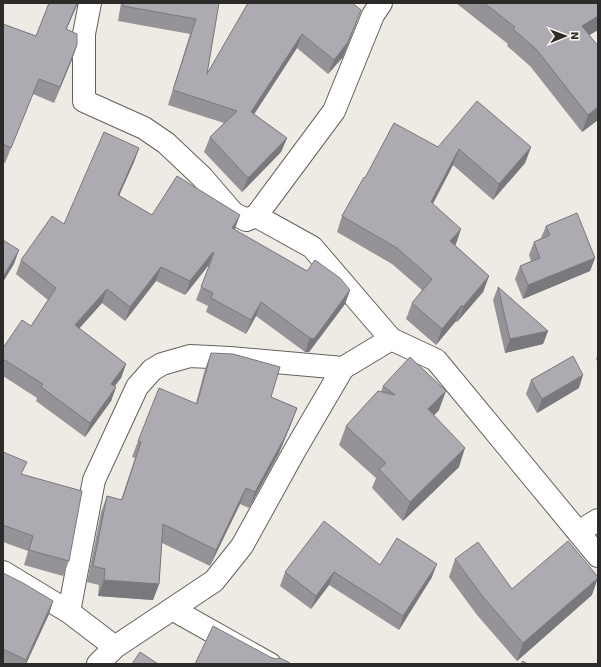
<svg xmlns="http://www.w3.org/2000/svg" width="601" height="667" font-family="'Work Sans',sans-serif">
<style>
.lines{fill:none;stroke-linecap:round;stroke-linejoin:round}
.minor-casing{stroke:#64615c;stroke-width:24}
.minor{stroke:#fff;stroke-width:22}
.wall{fill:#959398}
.shaded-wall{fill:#79787c}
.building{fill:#adabb1;stroke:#79787c}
</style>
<rect width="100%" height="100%" fill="#eeebe5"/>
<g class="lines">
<!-- minor casing -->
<g class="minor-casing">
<path id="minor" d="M90 3 84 34V101L144 128 166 143 202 177 233 213 246 220 256 216 334 111 373 15 381 3
M256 216 312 247 391 339 436 360 598 556
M578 532 598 520
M3 572 69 612 115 647
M172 609 270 664
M69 612 94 480 137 387 152 370 162 364 190 356 230 358 343 368
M98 664 115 647 214 581 242 546 295 450 343 368 391 339"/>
</g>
<!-- minor -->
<use href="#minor" class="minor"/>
</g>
<!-- wall -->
<path class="wall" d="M78 3 66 29 77 45 54 103 33 94 5 163 3 162V24L36 36Z
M121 3H219L207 74 248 3 361 10 343 57 328 74 297 48 254 114 287 138 281 152 242 192 204 152 210 137 224 123 168 105 190 34 118 21Z
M456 3H598V30L589 35 598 46V120L582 132 530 66 507 46 508 44Z
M438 147H531L525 163 493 200 453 165 433 204 456 244 455 245 489 276 483 292 457 322 456 321 436 345 406 319 412 303 422 290 392 264 337 232 342 216 365 178Z
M139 148 134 162 119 196 152 215 235 230 307 271 350 290 345 304 309 352H305L256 316 246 334 206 312 208 306 196 300 209 267 208 266 185 295 156 281 125 321 102 303 79 328 126 364 121 378 114 386 116 387 111 401 85 437 36 401 37 398 3 376V348L31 326 48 300 16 274 21 260 64 224Z
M546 226 595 258 590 271 523 299 515 279 520 266 531 261 529 255 534 242 541 238Z
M498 287 548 331 543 344 505 353 493 300Z
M211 353 271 397 297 408 291 424 279 453 249 508 240 504 210 566 162 543 159 584 153 600 98 596 99 585 87 582 101 512 107 496 121 500 135 458 132 457 138 441 196 403 205 369Z
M598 353V363L596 359Z
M531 380 579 388 537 413 526 394Z
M383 386 439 410 434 415 459 467 403 521 372 488 376 478 339 445 346 426 381 392Z
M3 452 22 475 69 561 63 576 24 565 28 551 3 542Z
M455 559 512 589 592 595 517 661 477 615 449 577Z
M380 565 432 577 399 630 329 585 311 609 280 586 285 572Z
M3 573 53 601 49 614 26 664H3Z"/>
<!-- shaded-wall -->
<path class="shaded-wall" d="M77 3H78L60 44 66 29Z
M361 10 343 57 328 74 334 60Z
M598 16V30L576 43 582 26Z
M302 34 297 48 246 127 251 112Z
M77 45 72 60 54 103 60 87Z
M598 107V120L582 132 588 115Z
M287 138 281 152 242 192 248 178Z
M531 147 525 163 493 200 499 184Z
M139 148 134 162 113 209 118 195Z
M459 149 453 165 425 218 431 202Z
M240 215 235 229 232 228Z
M461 229 456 244 444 257 450 241Z
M19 250 14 264 3 282V277Z
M213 252 208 266 185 295 190 281Z
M595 258 590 271 523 299 528 285Z
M161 267 156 281 125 321 130 307Z
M489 276 483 292 457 322 463 307Z
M107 289 102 303 70 339 75 325Z
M350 290 345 304 309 352H305L310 338Z
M261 302 256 316 246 334 251 320Z
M462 305 456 321 436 345 442 329Z
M548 331 543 344 505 353 510 339Z
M126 364 121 378 106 398 111 384Z
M583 375 579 388 537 413 542 399Z
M116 387 111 401 85 437 90 423Z
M446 391 439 410 422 428 428 409Z
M297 408 291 424 279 453 249 508 255 492Z
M465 448 459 467 403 521 410 502Z
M246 488 240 504 210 566 216 550Z
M437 564 432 577 399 630 403 616Z
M334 572 329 585 311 609 316 596Z
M598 578 592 595 517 661 523 643Z
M104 580 159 584 153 600 98 596Z
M53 601 49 614 26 664H25Z"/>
<!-- building -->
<path class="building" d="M49 3H77L66 29 77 34V45L60 87 39 79 11 148 3 144V24L36 36Z
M124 3H219L207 74 248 3H352L361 10 348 42 334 60 302 34 251 112 287 138 248 178 210 137 237 111 173 90 196 19 123 6Z
M484 3H598V16L582 26 598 46V107L588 115 536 49 513 29 515 27Z
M477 101 531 147 499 184 459 149 431 202 461 229 450 241 489 276 463 307 462 305 442 329 412 303 432 279 431 278 397 248 342 216 364 177 365 178 394 123 438 147Z
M104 132 139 148 118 195 152 215 177 176 240 215 232 228 307 271 315 260 340 278 350 290 314 339 310 338 261 302 251 320 211 298 213 293 201 287 214 253 213 252 190 281 161 267 130 307 107 289 75 325 126 364 111 384 116 387 90 423 41 387 43 384 3 359V348L22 320 31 326 56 288 21 260 52 216 64 224Z
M577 213 595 258 528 285 520 266 540 258 534 242 550 235 546 226Z
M3 240 19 250 3 277Z
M498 287 548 331 510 339Z
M211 353 233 354 280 367 271 397 297 408 285 437 255 492 246 488 216 550 163 524 159 584 104 580 105 569 93 566 107 496 122 500 141 442 138 441 159 388 197 404Z
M573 356 583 375 542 399 531 380Z
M410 357 446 391 428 409 465 448 410 502 379 469 386 463 346 426 378 391 395 395 383 386Z
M3 452 27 462 21 474 82 491 69 561 29 550 33 536 3 525Z
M324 521 380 565 397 538 437 564 403 616 334 572 316 596 285 572Z
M568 541 598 577V578L523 643 483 597 455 559 478 542 512 589Z
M3 573 23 583 53 601 26 660 3 649Z
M213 626 270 657 276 659 280 658 290 663V664H195Z
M140 652 158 664H132Z
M523 661 527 664H520Z"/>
<!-- border -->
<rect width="601" height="667" fill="none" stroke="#2c2b29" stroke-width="8"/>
<!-- north arrow -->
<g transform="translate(565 36) rotate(89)" stroke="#fcf8f2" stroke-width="3" paint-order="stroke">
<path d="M0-3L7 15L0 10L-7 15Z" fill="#2c2b29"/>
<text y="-6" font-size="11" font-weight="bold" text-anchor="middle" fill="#2c2b29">N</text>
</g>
</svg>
